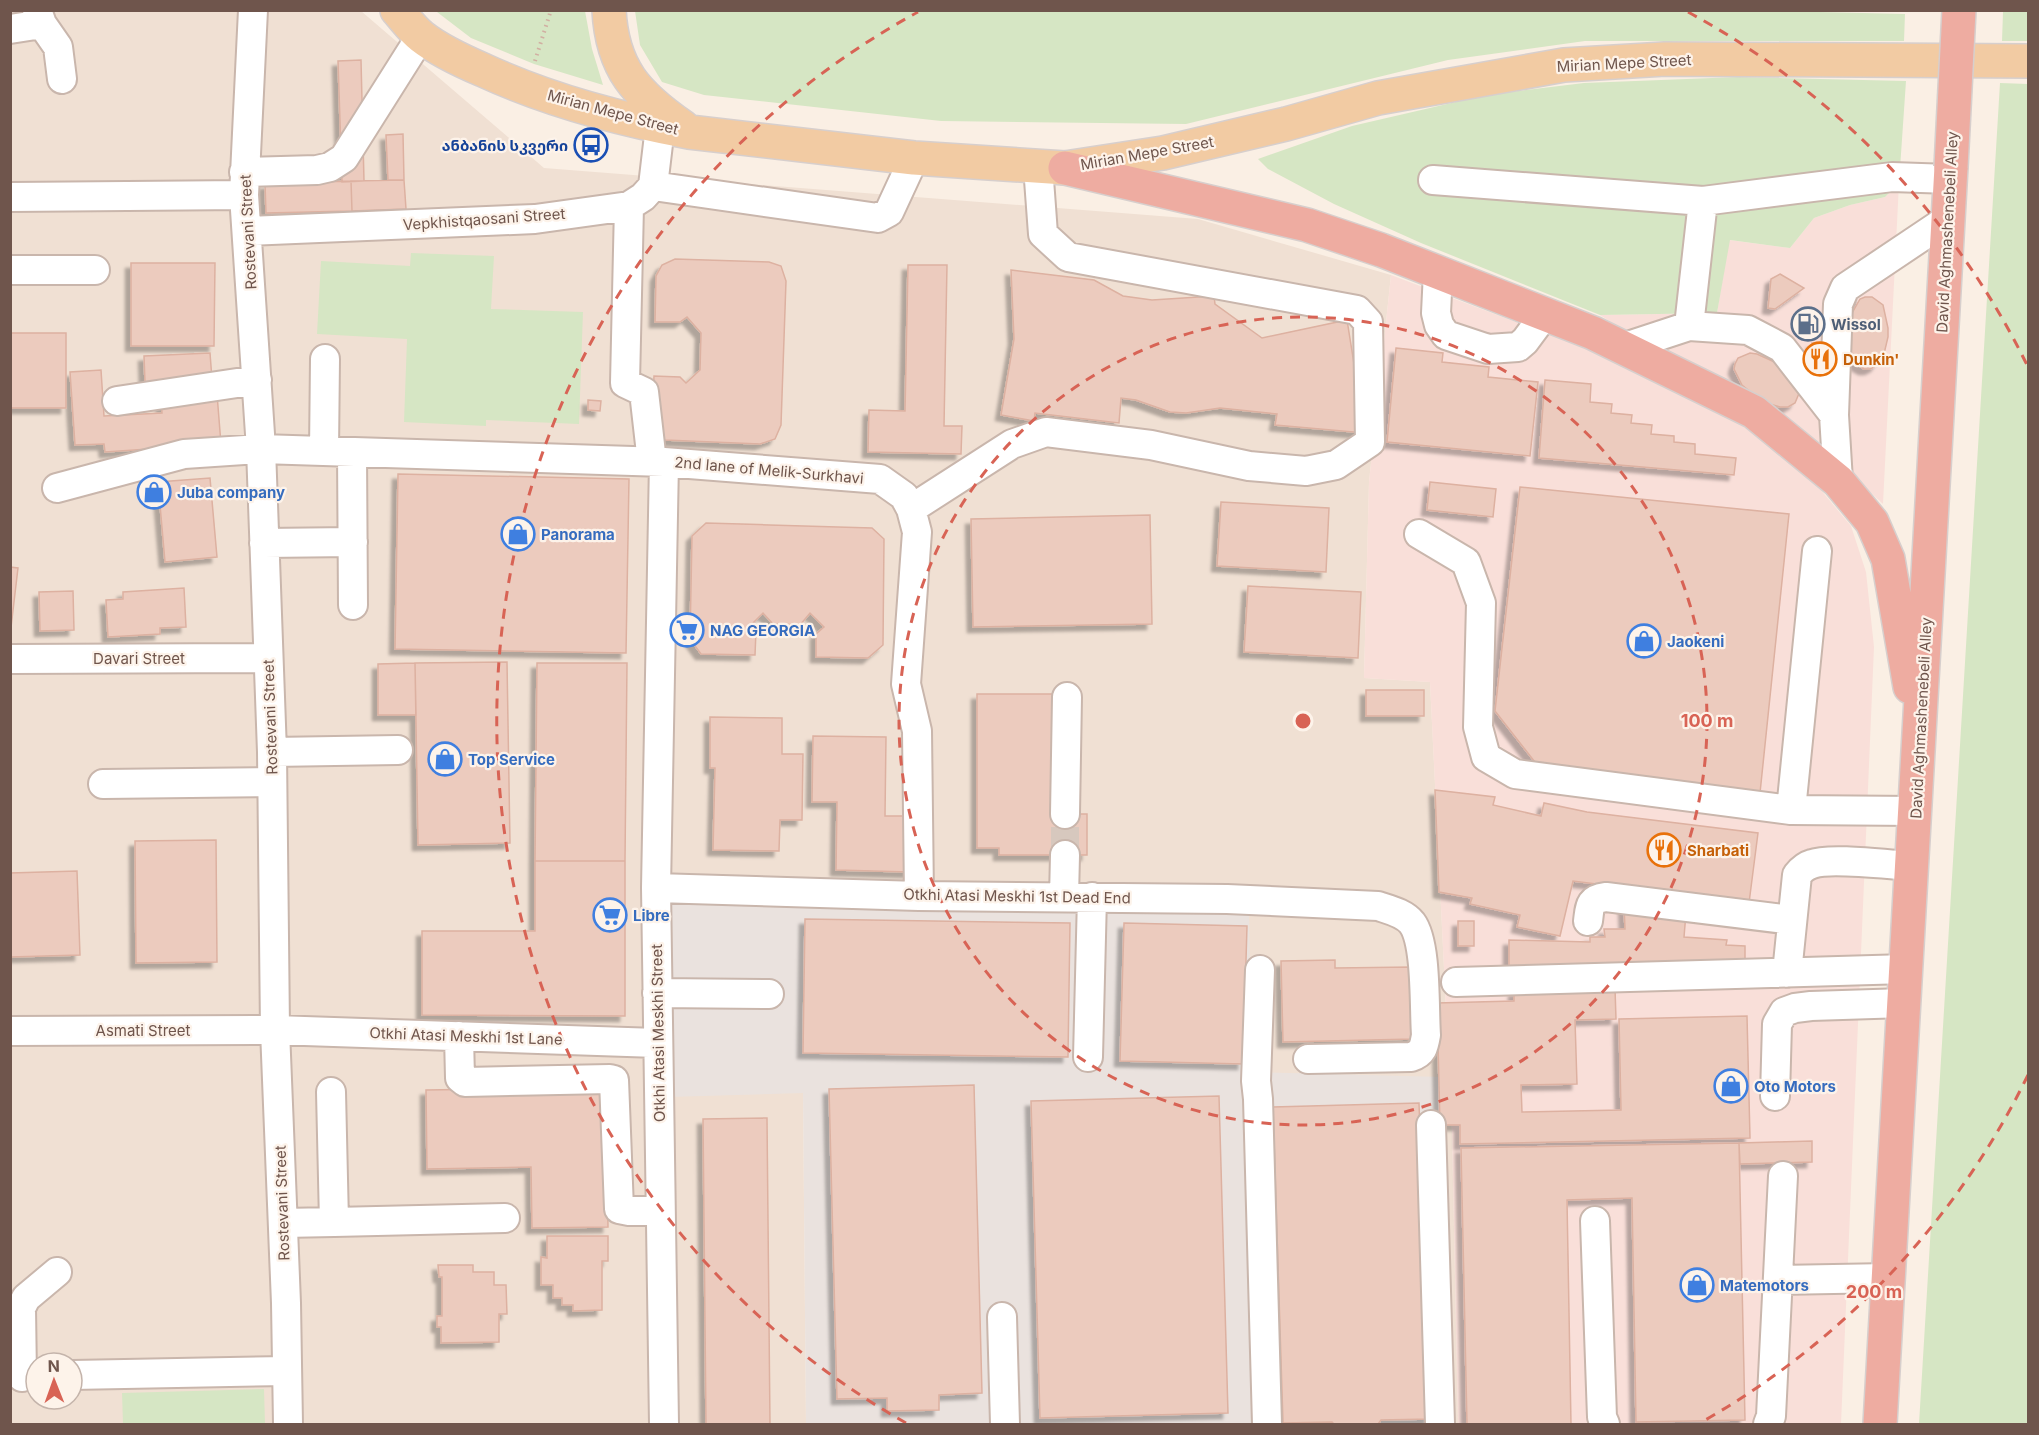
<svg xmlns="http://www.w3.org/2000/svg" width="2039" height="1435" font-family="Inter,'Noto Sans Georgian',sans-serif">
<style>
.residential{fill:#f0e0d3;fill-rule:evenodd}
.commercial{fill:#f9dfd9}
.industrial{fill:#eae2de}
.green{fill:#d6e6c4}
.building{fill:#eccbbe;stroke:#ddb1a1;stroke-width:1.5;filter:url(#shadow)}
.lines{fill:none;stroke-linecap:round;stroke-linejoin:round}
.minor-tunnel{stroke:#d7c8be;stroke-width:28;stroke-dasharray:28 14;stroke-linecap:butt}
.minor-casing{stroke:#c9b6ac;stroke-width:32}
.major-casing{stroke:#d7cfcd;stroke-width:36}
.highway-casing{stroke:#d7cfcd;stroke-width:36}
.path{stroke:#d1afa2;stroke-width:4;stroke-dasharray:1.5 4.5;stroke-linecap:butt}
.minor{stroke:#fff;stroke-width:28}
.major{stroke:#f2cba3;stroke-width:33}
.highway{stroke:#eeaca1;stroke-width:33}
.highway-bridge-casing{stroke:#d7cfcd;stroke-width:36;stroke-linecap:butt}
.highway-bridge{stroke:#eeaca1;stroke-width:33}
.ring{fill:none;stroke:#d86355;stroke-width:3;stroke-dasharray:10 8}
.labels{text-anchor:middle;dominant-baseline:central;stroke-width:4.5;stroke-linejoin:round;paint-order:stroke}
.street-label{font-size:15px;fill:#6f554c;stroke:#fdf3ea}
.transit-label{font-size:15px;font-weight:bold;fill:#164399;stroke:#fdf3ea;text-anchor:end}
.service-label{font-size:15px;font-weight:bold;fill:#4e5e75;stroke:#fdf3ea;text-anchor:start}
.food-label{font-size:15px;font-weight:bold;fill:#c56008;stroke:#fdf3ea;text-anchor:start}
.shop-label{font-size:15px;font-weight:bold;fill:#366cbe;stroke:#fdf3ea;text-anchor:start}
.centre{fill:#d86355;stroke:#fdf3ea;stroke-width:3}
.ring-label{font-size:18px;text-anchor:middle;font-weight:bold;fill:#d86355;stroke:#fdf3ea;stroke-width:4.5;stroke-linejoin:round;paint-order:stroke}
</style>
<defs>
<filter id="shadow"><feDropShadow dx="-5.5" dy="5.5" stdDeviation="1.5" flood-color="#0004"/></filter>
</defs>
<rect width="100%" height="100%" fill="#faefe4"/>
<!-- residential -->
<path class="residential" d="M11 11H361L544 168 1198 219 1391 275 1369 482 1364 678 1430 682 1452 1132 1458 1424H1448L803 1092 806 1424H11ZM36 1363H72V1399H36Z"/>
<!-- commercial -->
<path class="commercial" d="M1899 183 1883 504 1821 446 1673 362 1600 315 1717 313 1729 240 1790 248 1814 218 1850 205 1885 197Z
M1391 275 1580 346 1740 424 1810 477 1851 526 1866 572 1874 647 1841 1424H1458L1452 1132 1430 682 1364 678 1369 482Z"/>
<!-- industrial -->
<path class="industrial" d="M671 900 1249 914 1252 1072 1443 1077 1448 1424H806L803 1093 668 1097 663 910Z"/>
<!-- green -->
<path class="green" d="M442 10 585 11 592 49 603 85 534 64 471 38 437 12Z
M1732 10 1905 14 1904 41H1585L1448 60 1186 124 941 121 704 95 662 82 640 45 635 11Z
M2003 12H2028V41H2002Z
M1738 77 1906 81 1899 183 1885 197 1850 205 1814 218 1790 248 1730 240 1717 313 1600 315 1421 243 1334 204 1268 169 1258 159 1352 126 1486 95 1584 83Z
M2000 83 2028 84V1424H1919Z
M411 253 494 256 491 309 583 312 579 424 486 420V426L404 422 407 339 317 334 321 261 410 266Z
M264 1389 265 1424H123L122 1393Z"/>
<!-- building -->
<path class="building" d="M361 60 364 181 342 182 338 61Z
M403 134 404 180H388L386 135Z
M404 180 406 209 352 211 351 181Z
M351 181 352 211 266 213 265 184Z
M675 259 769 262 781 266 786 281 781 425 775 439 760 444 665 440 655 435 652 423 654 376 680 377 686 383 700 370 701 333 687 317 680 322H655L656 276 662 265Z
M131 263H215L214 346H131Z
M908 265H947L944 426H962L961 454 868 452 869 410 905 411Z
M1011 270 1094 280 1123 296 1152 300 1214 296 1215 304 1262 338 1347 320 1365 433 1275 425 1277 414 1220 408 1186 413 1170 412 1136 400 1121 398 1119 423 1035 413 1034 421 1001 415 1014 339Z
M1780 274 1804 288 1775 309 1768 308 1771 279Z
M1865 297H1872L1883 305 1888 328V337L1884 354 1876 366 1870 369H1864L1857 365 1852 358 1847 342 1851 315 1860 299Z
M10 333H66V408H10Z
M1812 343H1827V367L1813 368Z
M1396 348 1443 353 1442 362 1489 367 1488 377 1538 382 1530 456 1387 442Z
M210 353 212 379 145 382 144 356Z
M1750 353 1757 354 1781 365 1800 391 1795 403 1788 407H1780L1763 402 1742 385 1734 369 1735 364 1738 358Z
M101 370 104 416 162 413 161 398 217 394 221 444 105 452 104 444 75 445 70 372Z
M1545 380 1591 384 1590 402 1612 404 1611 413 1632 415 1631 423 1652 425 1651 434 1674 436V442L1695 444V454L1736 458 1734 475 1539 458Z
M588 400 601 401 600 411 588 410Z
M398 474 629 479 626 653 395 649Z
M210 478 217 557 165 562 158 482Z
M1430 482 1496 489 1493 517 1427 510Z
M1520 487 1789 514 1760 793 1538 766 1495 711Z
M1221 502 1329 508 1326 572 1217 566Z
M1150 515 1152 624 973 627 971 519Z
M706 523 872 528 884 539 883 645 868 658 816 657V634L824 627 810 613 800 625 773 624 763 613 750 626 756 631 755 655 701 654 690 639 692 536Z
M10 567 18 568 10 636Z
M1248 586 1361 592 1358 658 1244 652Z
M184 588 186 627 160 628V634L108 637 106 600 123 599V592Z
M73 591 74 630 40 631 39 592Z
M507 662 510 843 418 845 415 663Z
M415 663 416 715H378V664Z
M537 663H627L625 861H535Z
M1366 690H1424V716H1366Z
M977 694H1054V814H1087V855H999V848H977Z
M710 717 782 718V754H803L802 820H780L779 851 713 850 715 768H710Z
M813 736 886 737 885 816H911L910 872 836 870 837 802H812Z
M1435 790 1495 797 1493 805 1541 816 1544 803 1587 812 1758 833 1749 903 1573 881 1560 936 1517 927 1520 915 1470 904 1472 898 1439 892Z
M216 840 217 962 136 963 135 841Z
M535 861H625V1016L422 1015V931H535Z
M77 871 80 955 10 957V873Z
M1624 905 1686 913 1684 937 1727 940 1726 945 1745 946V964L1509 966V940L1590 942V937H1605L1604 929H1625Z
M805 919 1070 923 1068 1057 803 1053Z
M1458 921H1474V946H1458Z
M1124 923 1247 926 1243 1064 1120 1061Z
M1335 960V968L1412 967 1414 1039 1283 1042 1281 961Z
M1615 988 1616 1019 1575 1020 1577 1084 1521 1085 1522 1112 1621 1110 1619 1019 1747 1016 1750 1138 1460 1144V1125H1440L1437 1003 1514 1001V991Z
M974 1085 982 1393 939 1395V1410L887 1411V1398L837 1399 829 1089Z
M606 1087 608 1227 532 1228 531 1167 427 1169 426 1090Z
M1219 1096 1228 1413 1040 1418 1031 1101Z
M1419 1103 1430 1419 1381 1420 1378 1424H1334L1332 1422 1283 1423 1273 1107Z
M767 1118 770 1424H706L703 1119Z
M1812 1141V1162L1740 1164 1739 1143Z
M1739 1143 1745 1420 1636 1422 1632 1198 1567 1200 1571 1424H1467L1461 1148Z
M547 1236H608V1261H602V1310L573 1311V1305H562V1298H553V1285H541V1257L547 1258Z
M438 1265H473V1272H494V1285H506L507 1314H499V1342L441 1343V1327H437V1316H442V1277H439Z"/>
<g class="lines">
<!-- minor-tunnel -->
<path class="minor-tunnel" d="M1065 855V814"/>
<!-- minor casing -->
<g class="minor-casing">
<path id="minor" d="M37 10 42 24 58 47 62 79
M253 10 244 195 261 449 272 752 275 1030 286 1303 288 1424
M10 29 42 24
M244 172 317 170 330 167 344 158 421 36
M1433 180 1703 201 1892 177 1950 179
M653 186 878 218 889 212 914 158
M10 197 244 195
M629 206 625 383 644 392 652 462
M247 231 535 219 629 206 643 197 653 186 660 127
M10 270H95
M1438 272 1436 313 1439 325 1446 335 1488 349 1518 347 1525 341 1545 314
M1689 326 1703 201
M1622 348 1689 326 1748 330 1782 348 1834 415 1838 481
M117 401 257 380
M1834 415 1838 304 1845 288 1948 219
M324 451 325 359
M352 452 353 605
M664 462 656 888 664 1424
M57 488 184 454 261 449 664 462 880 479 904 496 911 509 917 532 906 684 917 731 919 896
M911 509 1012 444 1046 432 1151 445 1249 466 1306 471 1336 465 1370 442 1368 322 1357 310 1068 257 1043 234 1038 166
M1419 534 1466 562 1481 603 1478 727 1486 757 1515 774 1791 810
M264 543 353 542
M1817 551 1791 810 1916 811
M10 659 267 658
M272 752 398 750
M103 784 272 782
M1065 814 1067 697
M656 888 919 896 1227 899 1378 906C1390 910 1404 913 1412 923 1427 943 1424 1008 1426 1035 1424 1047 1423 1053 1411 1057L1308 1059
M1064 897 1065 855
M1588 921C1590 906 1589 899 1606 897L1792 920
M1260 970 1256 1081 1258 1099 1267 1424
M1787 973 1797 875C1801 870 1805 866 1812 864 1830 857 1891 865 1913 866
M1456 982 1907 969
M657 993 769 994
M10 1031 275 1030 657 1043
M459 1036 460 1078 465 1082 610 1079 614 1080 619 1209 629 1211H660
M1088 1057 1092 897
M1775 1096 1777 1024 1784 1012 1795 1008 1811 1006 1905 1003
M1431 1125 1440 1424
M1595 1221 1602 1417 1605 1424
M334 1222 505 1218
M283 1223 334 1222 331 1092
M1778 1280 1889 1278
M1002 1317 1005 1424
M72 1375 287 1371
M22 1377 21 1308 26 1298 57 1272
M1768 1424 1771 1416 1783 1176"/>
</g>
<!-- major casing -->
<g class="major-casing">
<path id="major" d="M397 10C405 19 413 30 422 37 440 51 462 61 483 70 548 100 619 119 689 132L914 158 1065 168 1163 153 1286 124 1378 98 1564 65 1665 59 2028 61
M609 10C612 69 637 95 683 127"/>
</g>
<!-- highway casing -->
<g class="highway-casing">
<path id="highway" d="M1065 168 1307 225 1381 250 1593 333 1754 412 1838 481 1872 522 1888 559 1910 687
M1880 1424 1951 167"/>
</g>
<!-- path -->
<path class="path" d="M535 61 551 10"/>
<!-- minor -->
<use href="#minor" class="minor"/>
<!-- major -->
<use href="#major" class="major"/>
<!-- highway -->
<use href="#highway" class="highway"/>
<!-- highway-bridge casing -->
<g class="highway-bridge-casing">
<path id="highway-bridge" d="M1951 167 1959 10"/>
</g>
<!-- highway-bridge -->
<use href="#highway-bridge" class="highway-bridge"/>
</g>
<!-- distance rings -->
<g class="ring">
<circle cx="1303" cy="721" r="404"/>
<path d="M2028 1075A807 807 0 0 1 1700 1423M906 1423A807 807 0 0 1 918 12M1688 12A807 807 0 0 1 2028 367"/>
</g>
<!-- icons -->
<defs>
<g id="bus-ring" transform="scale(1.725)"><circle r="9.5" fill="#fdf3ea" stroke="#1a4fb4" stroke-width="1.5"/><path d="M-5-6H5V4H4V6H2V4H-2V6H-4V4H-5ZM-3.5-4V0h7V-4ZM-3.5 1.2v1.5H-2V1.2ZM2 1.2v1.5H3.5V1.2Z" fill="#1a4fb4"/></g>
<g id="fuel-ring" transform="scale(1.725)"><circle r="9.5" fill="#fdf3ea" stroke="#5c6f8a" stroke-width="1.5"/><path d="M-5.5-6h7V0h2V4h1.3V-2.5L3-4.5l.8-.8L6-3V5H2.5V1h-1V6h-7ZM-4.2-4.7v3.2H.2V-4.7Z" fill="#5c6f8a"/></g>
<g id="restaurant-ring" transform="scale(1.725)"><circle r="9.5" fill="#fdf3ea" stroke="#e8710a" stroke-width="1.5"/><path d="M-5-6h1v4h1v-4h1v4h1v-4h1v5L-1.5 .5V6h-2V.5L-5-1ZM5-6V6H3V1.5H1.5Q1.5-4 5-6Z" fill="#e8710a"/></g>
<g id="shop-ring" transform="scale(1.725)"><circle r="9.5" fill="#fdf3ea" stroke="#3f7fe0" stroke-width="1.5"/><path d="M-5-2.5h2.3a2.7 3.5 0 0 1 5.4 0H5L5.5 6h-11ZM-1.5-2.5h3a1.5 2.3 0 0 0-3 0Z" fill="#3f7fe0"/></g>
<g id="supermarket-ring" transform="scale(1.725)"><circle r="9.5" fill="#fdf3ea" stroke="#3f7fe0" stroke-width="1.5"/><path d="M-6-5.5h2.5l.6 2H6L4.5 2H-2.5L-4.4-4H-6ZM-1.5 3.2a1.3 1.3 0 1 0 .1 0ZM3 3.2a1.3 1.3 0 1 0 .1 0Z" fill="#3f7fe0"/></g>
</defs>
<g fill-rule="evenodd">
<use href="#bus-ring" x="591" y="145"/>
<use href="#fuel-ring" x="1808" y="324"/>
<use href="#restaurant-ring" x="1820" y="359"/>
<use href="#shop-ring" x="154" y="492"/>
<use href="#shop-ring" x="518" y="534"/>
<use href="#supermarket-ring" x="687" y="630"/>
<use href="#shop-ring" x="1644" y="641"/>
<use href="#shop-ring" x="445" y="759"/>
<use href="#restaurant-ring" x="1664" y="850"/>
<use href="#supermarket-ring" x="610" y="915"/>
<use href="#shop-ring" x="1731" y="1086"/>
<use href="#shop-ring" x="1697" y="1285"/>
</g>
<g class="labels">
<!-- street labels -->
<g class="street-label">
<text transform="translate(1624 63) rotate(-3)">Mirian Mepe Street</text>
<text transform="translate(613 112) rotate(15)">Mirian Mepe Street</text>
<text transform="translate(1147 153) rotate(-10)">Mirian Mepe Street</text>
<text transform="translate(484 219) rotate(-4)">Vepkhistqaosani Street</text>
<text transform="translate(248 232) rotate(-93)">Rostevani Street</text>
<text transform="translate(1947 232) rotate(-87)">David Aghmashenebeli Alley</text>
<text transform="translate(769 470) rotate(5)">2nd lane of Melik-Surkhavi</text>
<text x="139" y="658">Davari Street</text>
<text transform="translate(270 717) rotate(-92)">Rostevani Street</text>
<text transform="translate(1921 718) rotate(-87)">David Aghmashenebeli Alley</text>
<text transform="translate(1017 896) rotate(1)">Otkhi Atasi Meskhi 1st Dead End</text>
<text x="143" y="1030">Asmati Street</text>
<text transform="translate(658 1033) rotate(-91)">Otkhi Atasi Meskhi Street</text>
<text transform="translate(466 1036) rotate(2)">Otkhi Atasi Meskhi 1st Lane</text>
<text transform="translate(282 1203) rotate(-92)">Rostevani Street</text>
</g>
<!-- transit labels -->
<g class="transit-label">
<text x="568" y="145">ანბანის სკვერი</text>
</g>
<!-- service labels -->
<g class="service-label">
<text x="1831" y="324">Wissol</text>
</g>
<!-- food labels -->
<g class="food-label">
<text x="1843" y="359">Dunkin'</text>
<text x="1687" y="850">Sharbati</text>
</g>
<!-- shop labels -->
<g class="shop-label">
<text x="177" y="492">Juba company</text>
<text x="541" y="534">Panorama</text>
<text x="710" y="630">NAG GEORGIA</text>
<text x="1667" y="641">Jaokeni</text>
<text x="468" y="759">Top Service</text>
<text x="633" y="915">Libre</text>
<text x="1754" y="1086">Oto Motors</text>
<text x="1720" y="1285">Matemotors</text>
</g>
</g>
<circle cx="1303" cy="721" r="9" class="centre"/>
<g class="ring-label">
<text x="1707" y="727">100 m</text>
<text x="1874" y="1298">200 m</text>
</g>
<!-- border -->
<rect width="2039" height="1435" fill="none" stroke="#6f554c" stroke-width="24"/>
<!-- north arrow -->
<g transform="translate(54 1381) rotate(359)"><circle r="28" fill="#fdf3ea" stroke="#c4b4ab" stroke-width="1.5"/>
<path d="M0-4.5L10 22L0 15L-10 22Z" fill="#d86355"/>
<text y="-9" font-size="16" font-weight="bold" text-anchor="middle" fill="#6f554c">N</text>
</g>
</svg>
